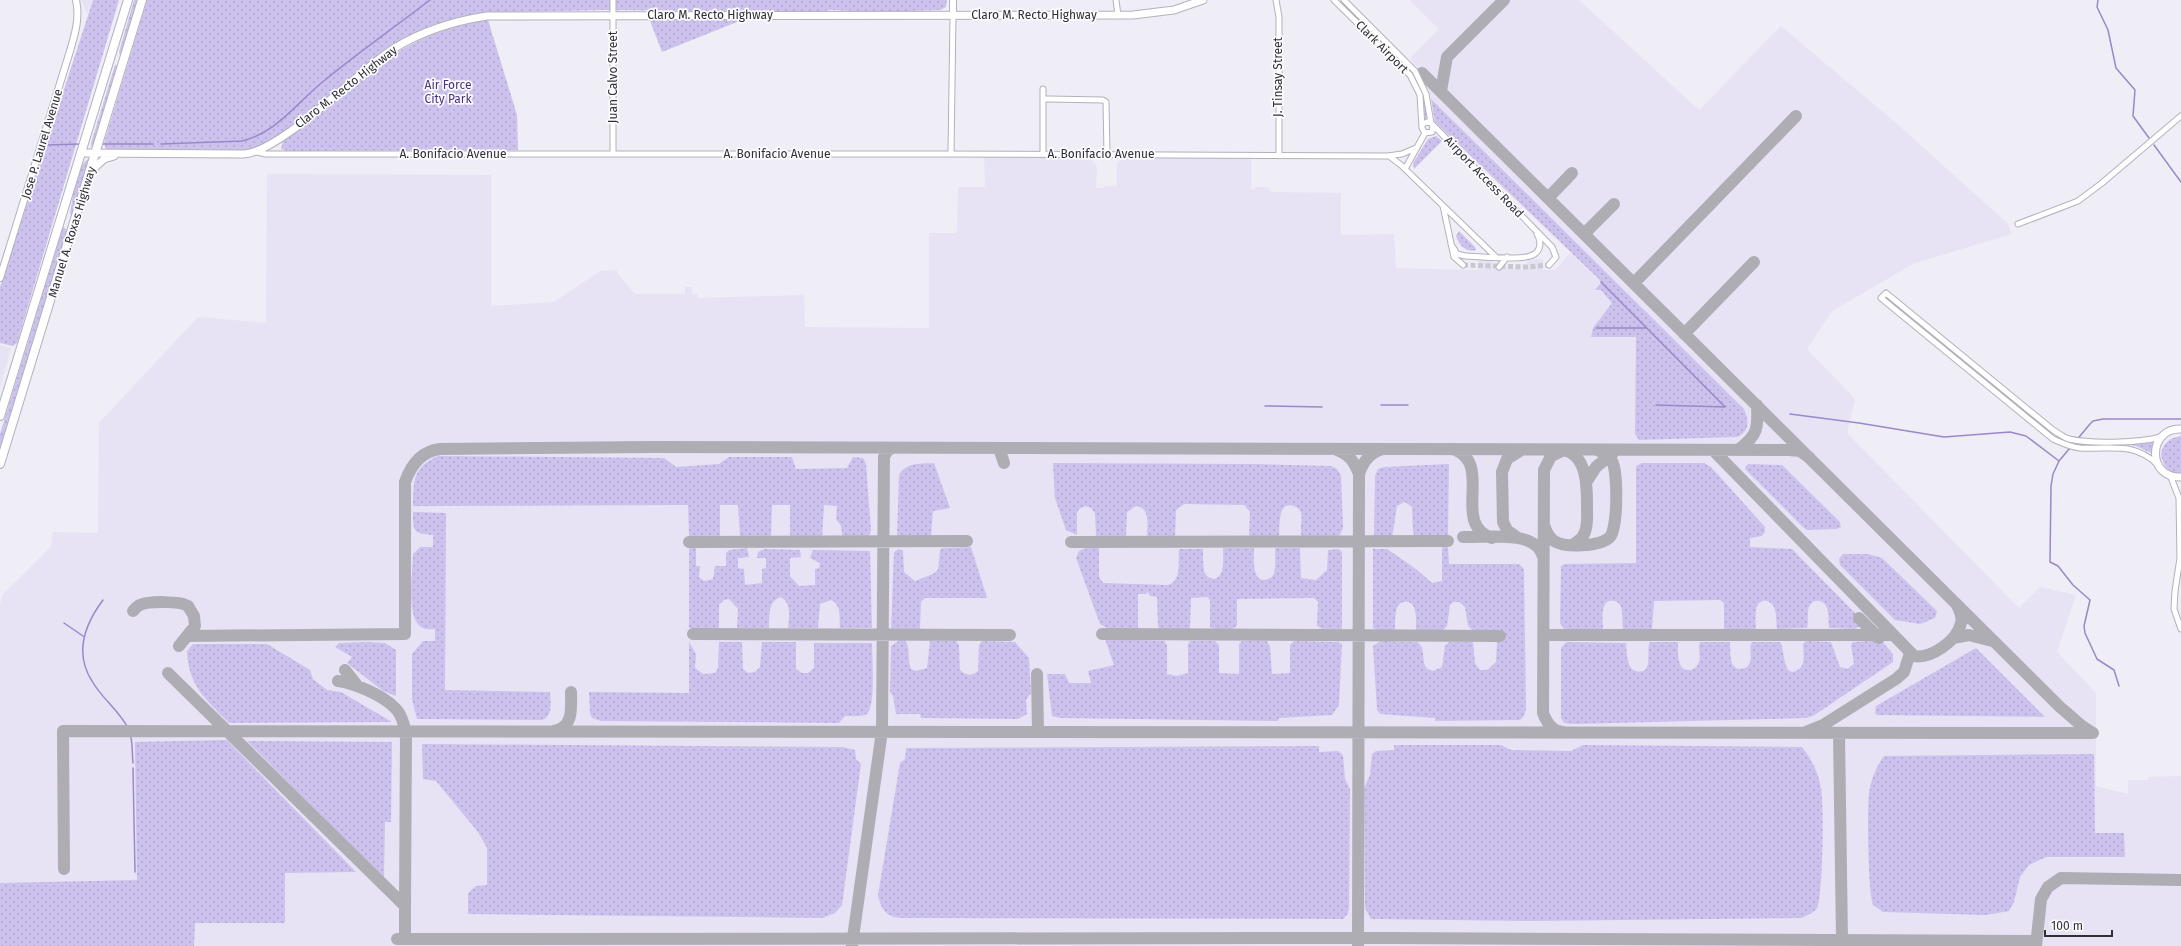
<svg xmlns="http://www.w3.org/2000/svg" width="2181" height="946" font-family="'Fira Sans',sans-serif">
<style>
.built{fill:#e7e3f5}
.grass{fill:url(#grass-dots)}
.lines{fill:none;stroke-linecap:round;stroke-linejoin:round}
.stream{stroke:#9a88c9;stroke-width:1.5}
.taxiway{stroke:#aeadb4;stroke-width:12}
.minor-tunnel{stroke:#c9c7cf;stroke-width:5;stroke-dasharray:5 2.5;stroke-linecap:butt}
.minor-casing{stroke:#b3b1bb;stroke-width:7}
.tertiary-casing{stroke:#b3b1bb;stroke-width:8}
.secondary-casing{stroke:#b3b1bb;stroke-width:9}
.primary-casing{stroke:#b3b1bb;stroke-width:10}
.minor{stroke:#fff;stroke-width:5}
.tertiary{stroke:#fff;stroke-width:6}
.secondary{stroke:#fff;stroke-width:7}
.primary{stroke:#fff;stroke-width:8}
.labels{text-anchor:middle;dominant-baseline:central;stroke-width:3.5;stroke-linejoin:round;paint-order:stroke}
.street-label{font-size:12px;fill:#303033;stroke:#fcfbff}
.park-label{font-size:12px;fill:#4c317f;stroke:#fcfbff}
</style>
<defs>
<pattern id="grass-dots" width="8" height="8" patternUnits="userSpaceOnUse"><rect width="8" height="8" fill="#cdc2ed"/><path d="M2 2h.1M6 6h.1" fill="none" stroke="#b0a7cc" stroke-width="1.8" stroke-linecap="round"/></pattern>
</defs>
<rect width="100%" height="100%" fill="#efedf6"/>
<!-- built -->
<path class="built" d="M81 0H93L87 14Z
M1410 0H1579L1699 110 1781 26 1896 123 2007 223 2012 234 1915 263 1832 311 1807 349 1855 399 1847 433 2019 608 2040 587 2076 595 2057 652 2096 693V786L2128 794V780H2148V777L2181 776V946H0V604L3 594 51 547 53 532 98 533 99 423 198 317 266 323 267 174 491 175V306L554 302 600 271 617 270V273L635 294H685V287H692V294L698 295V298L804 295 805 327 929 328V233H957L958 187H985L984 157 1089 156 1097 167 1096 188H1104V186H1117V164L1123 156 1251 158V189H1255V187H1268L1272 192 1341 193V235L1394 234 1396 268 1478 270V259H1492L1493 269H1527V259H1543V270H1555L1572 251 1434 113 1428 85 1422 73 1410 58 1439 29Z
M0 345 11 348 0 389Z"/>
<!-- grass -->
<path class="grass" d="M93 0H119L17 343 13 346 0 343V287Z
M134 0H139L120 55 119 52Z
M147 0H947L946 7 940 10 876 12 831 10 818 12 605 10 507 12 489 13 440 24 347 82 285 132 263 146 244 150 106 149 104 143Z
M649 18H747L662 52Z
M488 20 517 115 518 150 287 151 281 149 283 141C334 98 384 50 449 28 461 24 475 22 488 20Z
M1365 25C1372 28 1379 38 1385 44 1410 69 1426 83 1427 120H1425L1421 92 1411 73Z
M115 65 118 66 92 149 91 143Z
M1431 99 1744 409C1749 421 1750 431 1737 437L1639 440 1635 434 1636 337H1591L1593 328 1612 303 1601 290H1595L1601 283 1599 279 1435 122Z
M1436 136 1442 141 1414 169 1413 163 1428 139Z
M90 158 73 215H71L70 212C74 197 74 166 90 158Z
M63 227 67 230 60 260 0 450V434Z
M1459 231 1475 247 1476 250C1466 253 1459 245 1456 236Z
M2181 436V474C2168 472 2163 467 2161 454 2163 443 2169 438 2181 436Z
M2154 442 2151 453 2136 446 2123 444Z
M438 456 664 458 676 467 719 464 729 457H792L796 469 847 468 853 457 863 458 866 464 871 531 867 539H843L841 526 836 519 837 506 824 505 822 538H790V505H772L771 537H740L738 505H720V537L689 536 688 505 413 506C414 480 412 468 438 456Z
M934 463 950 508 933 511 931 536 897 537 899 475C906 462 921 464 934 463Z
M1053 463 1250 464 1331 466 1337 469 1341 475 1343 528 1340 535 1337 536 1302 537C1299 530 1303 521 1301 513 1300 510 1297 507 1294 506 1277 500 1280 527 1279 537H1249L1250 512 1244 505 1184 504 1176 510 1175 536 1147 537C1147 526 1151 508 1136 506L1127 512 1126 537 1096 536 1095 513 1091 508 1085 506 1079 509 1077 513V535L1066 530 1055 498Z
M1642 463H1704L1711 467 1765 527V532L1762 536 1750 538V547L1792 549 1858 616 1861 621 1860 626 1855 629 1829 628C1828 622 1829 615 1827 608 1825 600 1814 598 1810 605 1806 611 1809 621 1807 628L1777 629C1776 622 1777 613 1774 607 1773 604 1770 602 1767 601 1752 599 1756 621 1756 629H1724V603L1720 600 1654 601 1652 630 1623 629C1622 622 1623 614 1621 607 1620 604 1617 601 1614 601 1599 598 1603 621 1603 629H1564L1560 623 1561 566 1564 564 1636 563V466Z
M1449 464 1448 537H1415L1413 532 1412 507 1405 502 1397 506 1392 538 1374 537 1375 476 1378 469 1384 467Z
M1748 464 1782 465 1840 522 1841 527 1837 529 1807 530 1803 527 1747 471 1745 468Z
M413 512 446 513 445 690 550 692C550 702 554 716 542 720L417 719 412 700V654L423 641H435V629C432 629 426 630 423 628 405 621 413 570 413 554L420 547H433V535C414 533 413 533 413 512Z
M689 547H696V566H700L699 577 704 581 713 579 715 566H726V553L729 550 747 548 749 557 738 558V568L744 569 745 585 762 583V569L766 568V558H757L758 552 764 549 800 550 801 557 790 558V576L799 586 815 585V569L819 568 820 563 810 558 813 550 870 551 872 628H840C839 617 842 605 831 600L820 604 818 628H788C789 616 792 604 781 597 767 602 770 615 769 628H737L738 609 729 599 724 600 719 605V628H689Z
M971 547 987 598H925L921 602 920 630H891L894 552 899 549 903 551 904 572 915 581 933 574 938 570 940 551 942 548Z
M1442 547H1448L1449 564H1519L1524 569 1526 709 1524 716 1520 720 1435 721V718L1380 714 1377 710 1373 646 1381 641 1417 642C1429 649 1417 668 1433 671L1442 667 1445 646 1449 642H1473L1475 663 1480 670H1487L1496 662 1497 642 1500 636 1498 630H1472L1468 626 1465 607 1459 602H1454L1450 605 1447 626 1443 630H1416C1416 621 1418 599 1404 602 1401 602 1398 605 1397 608 1395 614 1395 623 1395 630H1377L1373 628V549H1387L1416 569 1432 583 1442 581Z
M1085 548H1099V577L1103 583 1168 585C1182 582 1178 560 1179 549H1203C1203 556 1203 564 1204 571 1205 574 1207 577 1210 578 1226 583 1223 557 1223 548H1254C1254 557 1251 585 1268 579 1271 578 1273 576 1274 573 1276 566 1275 555 1275 548H1300L1301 578 1316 580 1327 570 1328 550 1339 549 1342 552V629H1322L1317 626 1318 602 1314 598 1237 599V626C1230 631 1217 631 1210 627V600L1207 597 1191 598 1190 629 1162 630 1158 627 1157 597 1150 596 1147 591 1146 594H1138V630L1109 629 1100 624 1076 558 1079 551Z
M1843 554H1868L1882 558 1936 610 1937 612 1935 618 1920 624 1895 620 1840 565 1839 559Z
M1105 639 1164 641 1167 645V674L1177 676 1188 673V644L1190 641H1215L1219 645V673L1239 674V644L1242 641H1267L1270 647 1272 674 1290 673V645L1294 641 1338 642 1342 644 1339 705 1332 715 1279 718 1278 721 1060 718 1052 716 1047 674H1065L1069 683H1091L1088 671 1114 665Z
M900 640H905C911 649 907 660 911 669L916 671 927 668 930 641H956L959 645 960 670C965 676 972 676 978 671L979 645 982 641 1015 642 1029 658 1031 693 1026 700 1027 714 1018 719 921 718 920 714H896L893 696 890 692 891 646Z
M1881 640 1893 654V662L1813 716 1805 718 1574 724 1564 723 1561 718V648L1566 642 1626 643C1627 651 1626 669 1636 671 1655 676 1645 649 1650 642H1678C1678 651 1676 673 1691 670 1694 669 1697 667 1698 664 1702 657 1697 649 1700 642H1730C1731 650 1728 667 1739 669 1742 669 1746 668 1748 666 1754 659 1748 648 1752 642H1780C1785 647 1782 682 1799 669 1806 664 1803 651 1803 644L1806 641 1831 642 1840 667 1847 669 1854 664 1851 645 1853 642Z
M367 642 385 643 396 650V696L383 691 347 663 352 657 335 647 339 643Z
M689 642 696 654 695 668 703 674 715 673 718 668 719 642H742L743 669 748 673 755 672 760 667 762 642H796V669L802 673H808L814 668V643H872C872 655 876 706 867 714 862 717 851 716 845 716L839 723 601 721 592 718 590 713 589 692 689 693Z
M193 644H267L310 670 313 679 327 690 341 692 392 722 229 723C206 700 188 685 187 651Z
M1976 648 2045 717 1877 715 1875 713 1876 706Z
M227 740 356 872 285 873V923H195L194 946H0V883L137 880 135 742Z
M247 741 392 742 391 822H385L384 879Z
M422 744 843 747 855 750 856 759 861 764 842 905 835 913 822 918 468 914V893L476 886 487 885V848L478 832 436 781 423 779Z
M1394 745H1501L1511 750 1571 751 1583 745 1802 747C1812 760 1818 772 1821 788 1824 802 1823 898 1817 908 1814 913 1807 915 1802 918L1534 921 1371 919 1365 908 1364 788 1370 775 1372 754 1376 751 1394 750Z
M1319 746V752L1338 751 1343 755 1345 779 1350 789 1349 909 1347 915 1343 919 901 918C886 917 881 909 878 895L900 763 905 759 906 748Z
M2094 754 2095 833H2124L2125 857H2046L2029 865 2020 877 2014 902 2009 911 1986 915 1883 912 1873 905C1868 892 1867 809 1869 793 1871 779 1876 767 1884 756Z"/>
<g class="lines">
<!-- stream -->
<path class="stream" d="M2098 0 2097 7 2108 30 2116 68 2135 90 2133 116 2149 138
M103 144H153
M161 144 242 141C277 133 298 101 325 80 359 52 395 27 430 0
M47 145 80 144
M2154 145 2181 182
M1601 282 1725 407
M1596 328H1646
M1381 405H1408
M1656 405 1725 407
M1265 406 1322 407
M1790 414 1859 423 1944 437 2010 432 2026 436 2059 461
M103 600C85 624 74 653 92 681 102 699 120 711 129 730 133 739 132 754 133 763
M64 623 83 636
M2119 686 2114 670 2097 659 2085 633 2084 626 2090 600 2073 585 2058 566 2050 562 2051 486 2053 474 2059 461 2090 424 2093 421 2103 419H2181
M133 768 135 872"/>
<!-- taxiway -->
<path class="taxiway" d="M1422 73 2060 707 2082 726 2093 733
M1441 91 1447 57 1504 0
M1548 198 1572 173
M1584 234 1614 204
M1634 283 1796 116
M1684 334 1754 262
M999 448 1004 463
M1335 449C1349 454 1354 461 1359 474
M1453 449C1495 463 1450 524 1492 538
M1713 450 1914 656C1931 659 1957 641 1961 623 1963 617 1960 611 1957 605
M1738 450C1758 435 1758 429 1757 405
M1587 481 1596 467 1613 453
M1544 525C1546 531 1548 537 1554 541 1565 548 1600 547 1610 537 1618 527 1618 472 1612 461 1609 456 1603 452 1597 450
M1463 537C1485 538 1537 529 1543 557
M1518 538 1507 530 1503 522 1502 472 1507 459 1520 451
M689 542 967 541
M1071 542 1448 541
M133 611C135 609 137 606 140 605 148 601 181 601 188 606L194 616 195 626 179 646
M1859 618 1879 638
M693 634 1010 635
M1102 634 1500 636
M1544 635H1892
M188 636 405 634V482C411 465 422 451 440 449L652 447 1789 450 1800 451 1810 458
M1953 638 1969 635 1992 641
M345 670 356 684
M168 673 405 906V939
M1037 674 1038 732
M338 681C354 683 382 695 394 707 401 713 403 722 406 732L405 906
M554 731C574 727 571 708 571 692
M1808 731 1823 725 1896 679 1904 672 1910 653
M1563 732C1552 731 1547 723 1543 713L1544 470 1551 456 1564 450C1588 456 1587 488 1587 507 1587 515 1588 524 1585 532 1583 538 1578 542 1572 545
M1839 733 1842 939
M64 869 63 731 2093 733
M397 939 1389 938 2035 941
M852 945 882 731 884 457 887 451 892 448
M1358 946 1359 474C1363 462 1369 453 1383 449
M2036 946 2041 899 2048 887 2061 878 2181 880"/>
<!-- minor-tunnel -->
<path class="minor-tunnel" d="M1463 265 1527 267 1549 265"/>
<!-- minor casing -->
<g class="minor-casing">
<path id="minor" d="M1116 0 1118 15
M1276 0 1279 17V154
M1334 0 1410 75 1420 95 1422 128 1425 133
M1344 0 1415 71 1426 94 1431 123
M1043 99V89
M1423 124 1427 122 1431 123 1552 247 1556 257 1549 265
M1425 133 1432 132 1433 125
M257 152 266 154H942L1388 156 1402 154 1416 148
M613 154V0
M951 154 953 15
M1043 154V99H1049L1103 100 1106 102 1107 154
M1389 156 1401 165 1496 257
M1405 169 1425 133
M1443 206 1454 257 1463 265
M2018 224 2078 201 2102 183 2181 116
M1451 244 1457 254 1465 256C1479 257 1520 260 1530 256 1541 253 1542 242 1537 234
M1499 267 1507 257
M2157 464C2132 441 2110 450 2080 448 2070 447 2062 443 2053 439L1881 298 1886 293 2053 430C2058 433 2063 437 2069 439 2090 444 2139 443 2161 437
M2170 475 2179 498 2180 558 2175 591 2174 609 2181 629"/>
</g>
<!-- tertiary casing -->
<g class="tertiary-casing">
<path id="tertiary" d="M953 15V0
M0 278 70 51C75 34 80 18 76 0"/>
</g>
<!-- secondary casing -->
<g class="secondary-casing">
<path id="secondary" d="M82 153 243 154C280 153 357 72 393 49 422 31 454 21 487 16L1133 15 1174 10 1203 0
M91 171 104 159 114 156
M2181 429C2147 428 2147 479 2181 477"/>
</g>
<!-- primary casing -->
<g class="primary-casing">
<path id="primary" d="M0 416 128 0
M0 464 142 0"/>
</g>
<!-- minor -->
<use href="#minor" class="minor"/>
<!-- tertiary -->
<use href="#tertiary" class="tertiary"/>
<!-- secondary -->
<use href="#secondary" class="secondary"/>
<!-- primary -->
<use href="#primary" class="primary"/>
</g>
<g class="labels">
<!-- street labels -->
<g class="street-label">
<text x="710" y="15">Claro M. Recto Highway</text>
<text x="1034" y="15">Claro M. Recto Highway</text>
<text transform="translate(1382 47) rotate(45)">Clark Airport</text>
<text transform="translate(613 77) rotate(-90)">Juan Calvo Street</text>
<text transform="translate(1278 77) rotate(-90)">J. Tinsay Street</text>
<text transform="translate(346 87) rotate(-38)">Claro M. Recto Highway</text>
<text transform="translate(42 144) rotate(-73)">Jose P. Laurel Avenue</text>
<text x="453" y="154">A. Bonifacio Avenue</text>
<text x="777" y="154">A. Bonifacio Avenue</text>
<text x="1101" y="154">A. Bonifacio Avenue</text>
<text transform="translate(1484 177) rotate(46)">Airport Access Road</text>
<text transform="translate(72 232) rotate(-73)">Manuel A. Roxas Highway</text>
</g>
<!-- park labels -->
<g class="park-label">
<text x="448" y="85">Air Force<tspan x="448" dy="14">City Park</tspan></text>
</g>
</g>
<!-- scale -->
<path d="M2045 930v6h67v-6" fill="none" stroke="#303033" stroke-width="2"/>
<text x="2051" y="930" font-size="12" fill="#303033" stroke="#fcfbff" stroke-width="3" paint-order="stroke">100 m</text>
</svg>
